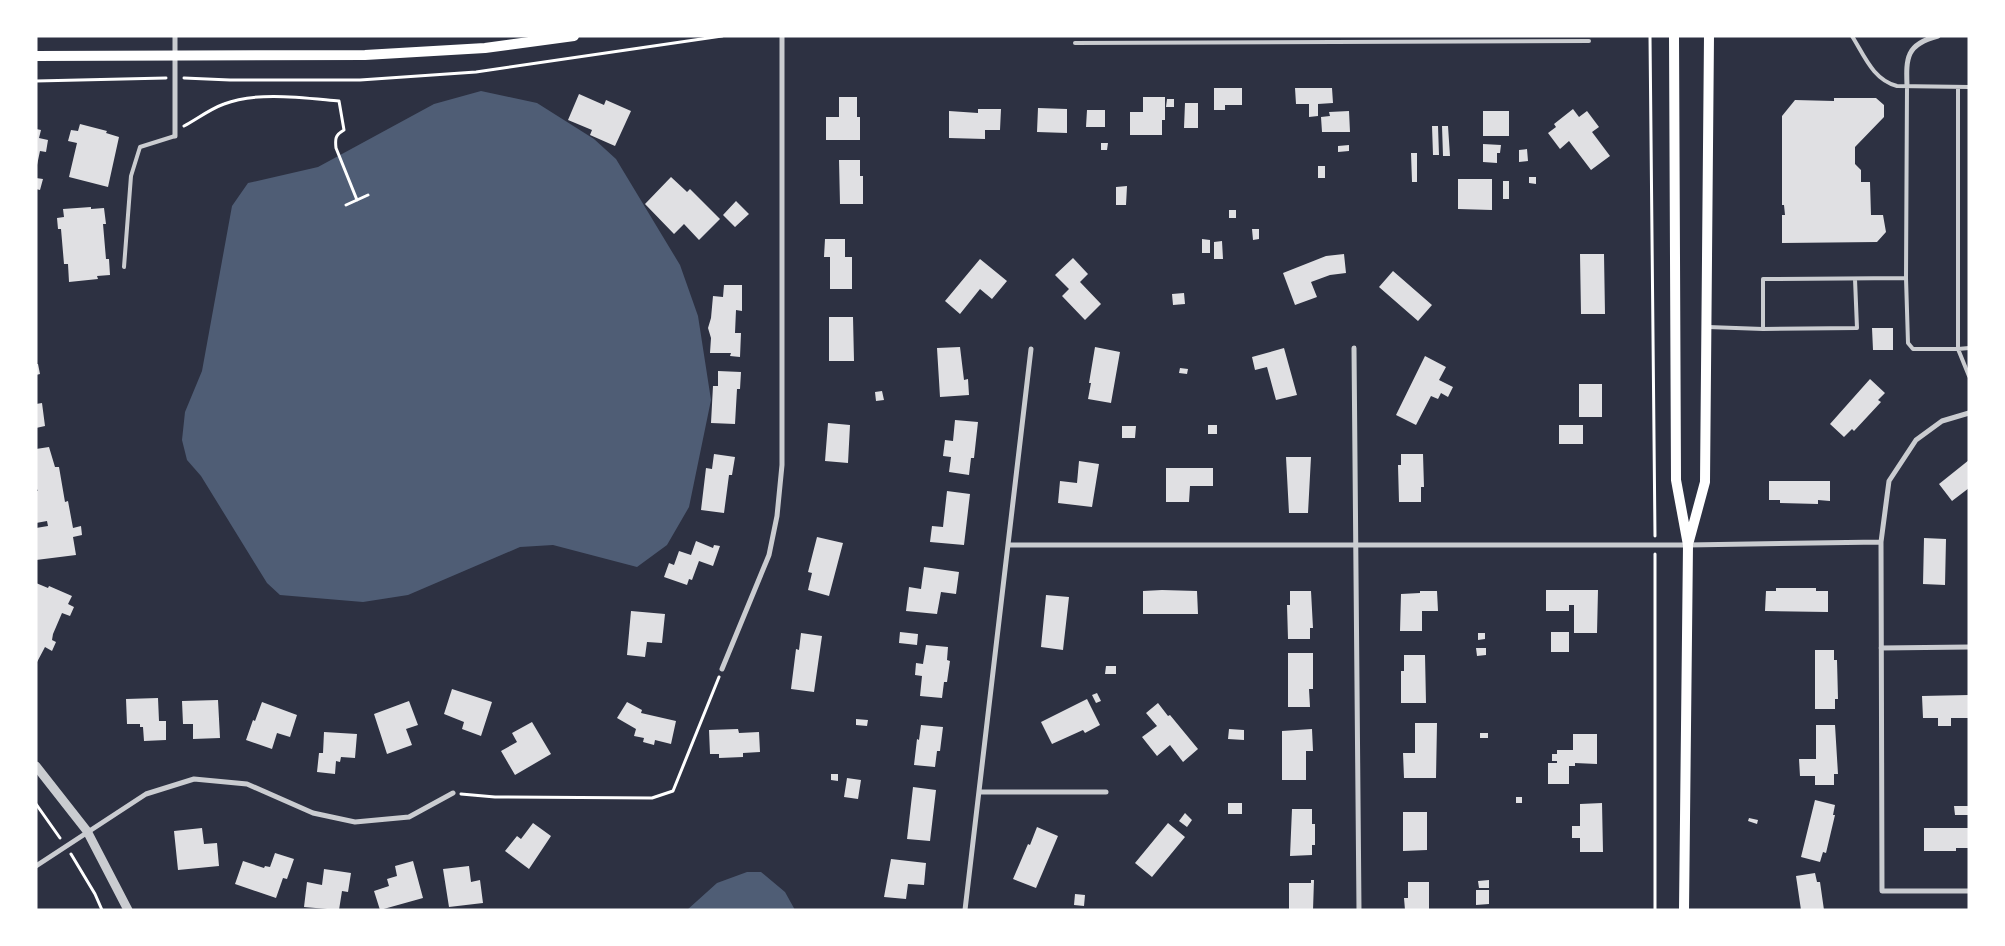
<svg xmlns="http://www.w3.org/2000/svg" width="2005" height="946" font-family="Jost,sans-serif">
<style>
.water{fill:#4f5d75}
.building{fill:#e0e0e3}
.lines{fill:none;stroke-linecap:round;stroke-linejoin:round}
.path{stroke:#fff;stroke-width:3}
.service{stroke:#caccd0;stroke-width:4}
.minor{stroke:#caccd0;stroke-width:5}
.tertiary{stroke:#caccd0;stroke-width:9}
.secondary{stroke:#fff;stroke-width:10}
</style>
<rect width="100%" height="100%" fill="#2d3142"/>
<!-- water -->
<path class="water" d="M481 91 537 103 594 139 616 159 680 265 698 316 711 400 689 507 667 545 637 567 553 545 520 547 408 595 363 602 280 595 267 583 201 476 187 460 182 440 185 412 202 371 232 206 248 183 318 167 434 104Z
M747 872H761L785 892 795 910H687L717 883Z"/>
<!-- building -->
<path class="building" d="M1214 88H1242V105H1225V110H1214Z
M1295 88H1332L1333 103 1318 104V116L1309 117V104H1296Z
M579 94 604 105 606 100 631 111 615 146 590 135 592 130 568 120Z
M839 97H857V117H860V140H826V117H839Z
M1143 97H1165V120H1162V135H1130V112H1143Z
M1834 98H1876L1884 105V117L1855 147V164L1861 170V182H1870L1871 215H1883L1886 232 1877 242 1782 243V215H1785L1784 205H1782V116L1795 100 1834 101Z
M1167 99H1174V107H1166Z
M1185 103H1198V128H1184Z
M1038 108 1067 109V133L1037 132Z
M978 109H1001L1000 130H985V139L949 138V111L978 113Z
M1573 109 1579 117 1587 111 1599 127 1592 132 1610 156 1591 170 1569 141 1560 149 1548 133 1556 127 1554 124Z
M1087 110H1105V127H1086Z
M1349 111 1350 132H1322L1321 117 1330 116 1329 112Z
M1483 111H1509V136H1483Z
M80 124 107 131 106 133 119 137 108 187 69 177 77 143 68 141 71 130 78 131Z
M1432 126H1438L1439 155H1433Z
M1442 126H1448L1450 156H1443Z
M36 129 41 130 39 138 48 140 46 152 40 151 37 165Z
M1101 143H1108L1107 150H1101Z
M1483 144 1501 145 1500 153H1497V163L1483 162Z
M1349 145V151L1338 152V146Z
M1527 149 1528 161 1519 162V150Z
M1411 153H1417V182H1412Z
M839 160H860V176H863V204H840Z
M1318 166H1325V178H1318Z
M671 177 685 190 687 192 690 189 720 219 699 240 684 224 674 234 645 204Z
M1529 177H1536V184L1529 183Z
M36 178 43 179 40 190 36 189Z
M1458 179H1492V210L1458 209Z
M1503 181H1509V199H1503Z
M1127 186 1126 205H1116V187Z
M736 201 749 214 735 227 723 215Z
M91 207V209L104 208 106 224H103L106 259H109L110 275 97 276 98 279 69 282 68 264H64L61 229H58L57 218 64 217 63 209Z
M1229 210H1236V218H1229Z
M1252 229H1259V239L1253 240Z
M825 239H845V257H852V289H830V257H824Z
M1202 239 1210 240V253H1202Z
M1222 241 1223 259H1214V242Z
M1344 254 1346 273 1330 275 1311 282 1317 297 1295 305 1283 273 1326 256Z
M1580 254H1604L1605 314H1581Z
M1073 258 1088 274 1080 282 1101 304 1085 320 1062 296 1069 289 1055 275Z
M980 259 1007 281 992 299 980 289 960 314 945 301Z
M1393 271 1432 305 1418 321 1379 287Z
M724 285H742V311L736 310 735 333H741L740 357 730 356 731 353H710L711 338 708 328 711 318 713 296 723 297Z
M1184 293 1185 304 1173 305 1172 294Z
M829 317H853L854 361H829Z
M1872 328H1893V350H1873Z
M960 347 964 380 968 379 969 395 940 397 937 348Z
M1095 347 1120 352 1111 403 1088 399 1091 383H1089Z
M1284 348 1297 395 1276 400 1267 367 1255 370 1252 357Z
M1425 356 1446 367 1439 380 1453 387 1448 397 1441 393 1438 399 1431 396 1416 425 1396 415Z
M36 364H38L40 374 36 375Z
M1180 368 1188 369 1187 374 1179 373Z
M718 371 741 372 740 389H737L735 424 711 423 713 386H718Z
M1870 379 1885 393 1878 400 1881 402 1854 431 1852 429 1844 437 1830 424Z
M1579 384H1602V417H1579Z
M882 391 884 400 876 401 875 392Z
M42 403 45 426 36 428V404Z
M955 420 978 422 974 458H971L969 475 949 472 951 457 943 456 945 440 953 441Z
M828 423 850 425 848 463 825 461Z
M1208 425H1217V434H1208Z
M1559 425H1583V444H1559Z
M1122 426H1136L1135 438H1122Z
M49 447 55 467H59L65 502 68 501 73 528 81 526 82 535 73 537 76 555 36 560V528L48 526 47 521 36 523V491H38L36 487V449Z
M714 454 735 457 732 475H729L724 513 701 510 706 468 712 469Z
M1401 454H1423L1424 487H1421V502H1399L1398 465H1401Z
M1286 457H1311L1308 513H1289Z
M1969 460V488L1952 501 1939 484Z
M1079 461 1099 464 1092 507 1058 503 1060 481 1077 483Z
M1166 468H1213V486H1190L1189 502H1166Z
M1769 481H1830V501L1818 500V504L1780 503V500H1769Z
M947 491 970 494 964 545 930 542 932 526 943 527Z
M817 537 843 543 829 596 808 590 812 573 808 572Z
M1924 538 1946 539 1945 585 1923 584Z
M696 541 713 548 714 545 720 546 713 566 699 561 692 580 689 579 687 585 664 577 669 563 674 565 679 551 691 555Z
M924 567 959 572 956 594 941 592 937 614 906 611 909 587 921 589Z
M36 583 48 588 49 586 72 596 68 604 74 607 70 616 62 613 53 634 52 640 56 642 52 651 45 647 36 664Z
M1776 588H1816V591H1828V612L1765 611 1766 591H1776Z
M1162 590 1197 591 1198 614H1143V591Z
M1546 590H1598L1597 633H1574V605H1569V611H1546Z
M1290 591H1311L1313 628H1310V639H1288L1287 605H1290Z
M1420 591H1437L1438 611H1422V631H1400L1401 594 1420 593Z
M1046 595 1069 597 1063 650 1041 647Z
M631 611 665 614 662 643 647 642 645 657 627 655Z
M900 632 918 634 917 645 899 643Z
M1551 632H1569V652H1551Z
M801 633 822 636 814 692 791 689 796 649 799 650Z
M1478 633H1485V639L1478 640Z
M926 645 948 647 947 660 950 661 947 682H944L942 698 920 696 922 676 915 675 916 663 923 664Z
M1476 648H1486V655L1477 656Z
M1815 650H1834V660H1837L1838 699H1835V709H1815Z
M1288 653H1313V689H1309L1310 707H1288Z
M1404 655H1425L1426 703H1401V671H1404Z
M1106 666H1116V674H1105Z
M452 689 492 702 481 736 462 729 464 722 444 714Z
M1097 693 1101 701 1096 703 1092 695Z
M1969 695V718H1951V726H1938V718H1923L1922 696Z
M158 698 159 721H166V740L144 741 143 727H140V724H127L126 699Z
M1087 699 1100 725 1085 733 1083 730 1052 744 1041 722Z
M218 700 220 738 193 739V724H183L182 701Z
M409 701 418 725 406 729 412 745 387 754 374 714Z
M262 702 297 715 290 737 277 733 272 749 246 740 253 720 255 721Z
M627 702 642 710 641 713 676 721 671 744 655 740 654 745 643 742 644 738 634 736 636 729 617 718Z
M1158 703 1168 716 1170 715 1198 749 1183 762 1170 745 1157 756 1142 737 1157 726 1146 713Z
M856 719 868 720 867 726 856 725Z
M532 722 551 754 515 775 501 751 517 742 512 733Z
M1415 723H1437L1436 778H1404L1403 753H1415Z
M921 725 943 727 940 751H937L935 767 914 765 917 739 919 740Z
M1816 725H1835L1838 774H1834V785H1815V776H1800L1799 759H1816Z
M738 729 739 733 759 732 760 752 743 753V757L719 758V754H710L709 730Z
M1229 729 1244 730V740L1228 739Z
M1312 729 1313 751H1306V780H1282V731Z
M324 732 357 734 355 758 341 757 340 762 336 761 335 774 317 772 319 753H323Z
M1480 733H1488V738H1480Z
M1573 734H1597V764L1575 763V766H1569V784H1548V763H1557V761H1552V754H1557V750H1573Z
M831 774H838V781L831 780Z
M847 778 861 780 858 799 844 797Z
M913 787 936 790 930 841 907 839Z
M1516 797H1522V803H1516Z
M1815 800 1835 805 1833 815H1835L1826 853 1823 852 1820 862 1801 857Z
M1228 803H1242V814H1228Z
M1602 803 1603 852H1580V838H1572V826H1580V804Z
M1954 806H1969V815H1955Z
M1292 809H1312V824H1315V845H1312V855L1290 856Z
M1403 812H1427V850L1403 851Z
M1185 813 1192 820 1187 827 1179 821Z
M1749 818 1758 820 1757 824 1748 821Z
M533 823 551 836 529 869 505 851 517 836 521 839Z
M1168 823 1185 837 1152 877 1135 863Z
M1037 827 1058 836 1036 888 1013 879 1028 844 1030 845Z
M202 828 204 844 217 843 219 866 178 870 174 831Z
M1924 828H1969V848H1956V851H1924Z
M275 853 294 859 287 879 283 878 276 898 235 884 243 861 264 868 265 866 270 867Z
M891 859 926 863 924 885 908 884 906 899 884 897Z
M413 861 423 898 380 910 374 891 389 886 387 879 397 876 395 866Z
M469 866 471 882 480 880 483 903 449 907 443 869Z
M324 869 351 873 348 892 342 891 339 910 304 907 307 882 322 885Z
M1815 873 1817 882H1820L1824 910H1801L1796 876Z
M1311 880H1314L1313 910H1289V883H1311Z
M1489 880V888H1479L1478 881Z
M1408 882H1429V910H1405L1404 898H1408Z
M1476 890H1489V904L1476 905Z
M1075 894 1085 895 1084 906 1074 905Z"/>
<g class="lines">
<!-- path -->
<path class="path" d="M1650 36 1655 536
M184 78 230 80H360L476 72 722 36
M36 81 166 78
M184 126C197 119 210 109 224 104 257 91 305 98 339 101L344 130C335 135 335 139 336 148L357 200
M346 205 368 195
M1655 554V910
M461 794 495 797 652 798 673 791 719 677
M36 804 60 838
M71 854 95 894 102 910"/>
<!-- service -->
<path class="service" d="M1852 36C1864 55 1873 80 1897 86L1969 87
M1075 43 1589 41
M1907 86 1906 278 1908 343 1913 349H1958L1969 376
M1958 87V349L1969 348
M124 267 131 176 140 147 175 136
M1708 327 1763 329V279L1906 278
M1763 329 1857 328 1855 279"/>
<!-- minor -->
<path class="minor" d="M175 36V136
M1907 86C1906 58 1906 44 1938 36
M1354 348 1359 910
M1969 413 1942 421 1916 440 1889 481 1881 542 1882 891H1969
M1008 545H1688L1881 542
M1881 648 1969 647
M722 669 769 555 777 516 782 465V36
M979 792H1106
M36 866 146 794 194 779 247 784 313 813 355 822 409 817 453 793
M965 910 1031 349"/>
<!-- tertiary -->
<path class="tertiary" d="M36 766 87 831 128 910"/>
<!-- secondary -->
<path class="secondary" d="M1674 36 1676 480 1688 545 1684 910
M36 56 365 55 485 48 574 36
M1689 541 1705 482 1709 36"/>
</g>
<!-- border -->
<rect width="2005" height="946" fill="none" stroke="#ffffff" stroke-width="75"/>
</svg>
